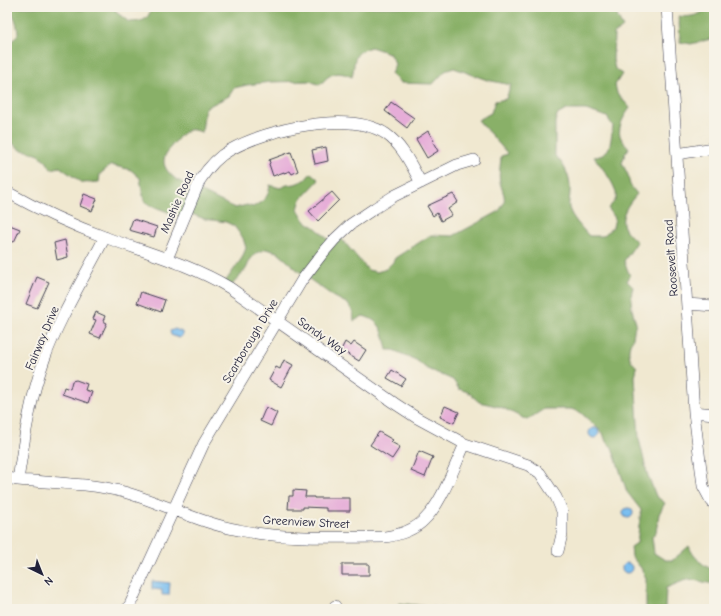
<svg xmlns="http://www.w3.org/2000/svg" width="721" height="616" font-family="'Comic Neue',sans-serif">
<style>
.forest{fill:#89b067;stroke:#566951;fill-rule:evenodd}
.water{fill:#79bef0;stroke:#4e7096}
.building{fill:#e6add8}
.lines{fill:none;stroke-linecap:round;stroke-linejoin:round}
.minor-casing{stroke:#414051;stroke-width:12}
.minor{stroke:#fff;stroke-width:11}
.labels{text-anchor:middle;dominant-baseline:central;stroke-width:4;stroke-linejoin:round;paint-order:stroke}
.street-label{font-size:12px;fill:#22223b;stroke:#f7f3e8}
</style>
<rect width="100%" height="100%" fill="#f7f3e8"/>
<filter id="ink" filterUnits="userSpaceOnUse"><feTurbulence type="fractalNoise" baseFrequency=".025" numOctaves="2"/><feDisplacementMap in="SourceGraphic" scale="8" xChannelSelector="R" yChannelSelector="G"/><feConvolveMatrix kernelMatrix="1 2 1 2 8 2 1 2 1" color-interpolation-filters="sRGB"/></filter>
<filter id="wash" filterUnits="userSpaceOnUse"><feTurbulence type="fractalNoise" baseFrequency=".012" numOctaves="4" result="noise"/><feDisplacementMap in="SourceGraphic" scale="16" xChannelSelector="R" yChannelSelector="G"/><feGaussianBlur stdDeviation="0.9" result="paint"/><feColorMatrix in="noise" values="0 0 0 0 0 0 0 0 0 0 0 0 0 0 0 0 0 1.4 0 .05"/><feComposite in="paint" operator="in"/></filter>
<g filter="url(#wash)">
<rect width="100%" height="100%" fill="#f0e8d0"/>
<!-- forest -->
<path class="forest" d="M7 7H70L83 10 88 7H115L116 12 129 22C143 21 147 22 152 7H615L618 18 623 27 614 34 613 60 615 69 622 74 615 85 617 93 630 108C625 115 616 128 621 138 623 142 627 145 629 148L625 154 622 163 628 175 630 185 637 194C630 202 619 215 624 227 626 232 633 238 637 242L624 261 630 276 627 281 633 287C629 299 632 312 636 323 634 328 634 332 633 338 632 342 631 341 630 344 627 354 630 361 637 367L635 377 639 439 647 473 656 496 665 503 659 514 656 532 652 537 654 553 665 560H673L689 546C692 556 704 567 714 570V584L688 579 666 588 665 609H646V579L641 568 632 557 631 547 637 543 641 510 627 492 612 447 606 442 603 433 580 412 571 409H544L527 420 501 407 479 402 468 392 459 389 453 380 426 368 416 360 393 350H387C383 332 382 321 363 316L354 321 353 312 348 304 333 296 302 274 277 252 266 249 256 253 250 260 246 269 231 286 225 282 242 258 246 248 243 238 234 226 226 222 205 219 186 212 181 217 150 205 144 201 140 178 131 170 111 165 100 174 99 182 82 183 60 167 51 169 46 161 39 155 28 151 21 150 7 139V47L18 34C17 23 15 15 7 7ZM371 47 389 53 395 64 391 74 401 83 433 84 445 71 454 68 487 80 511 85 506 99 495 101 491 113 478 120 508 154 501 156C501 163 498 175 500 182 503 195 509 199 498 212L453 236 431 235 395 258 393 262 386 269 377 272 368 270 339 236 331 242 316 228 305 221 298 209 301 199 319 180 311 173 305 180 295 184 287 185 280 188 270 185C268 199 264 200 253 207L247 205 235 208 177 180C159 166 161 157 175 142 179 137 183 132 189 130 193 129 198 131 202 132L205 108 229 96 234 88 247 85 270 82 310 81 320 85C330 73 337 70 352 77 356 60 351 53 371 47ZM566 110H586L607 117 613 126C610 141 612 156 594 157 600 165 619 188 616 198 615 202 611 205 608 208L615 218 613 227 603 236H589C582 228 572 218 569 208 568 204 570 197 570 192 571 179 565 164 555 156V122L557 115Z
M708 7H714V42L711 39 691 44 680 42 679 16C688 18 703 15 708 7Z
M399 603 448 609H396Z"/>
<!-- water -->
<path class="water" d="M175 329 182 332V336L179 338 171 335 170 331Z
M589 433a5 5 0 1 1 10 0a5 5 0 1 1-10 0Z
M623 513a5 5 0 1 1 10 0a5 5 0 1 1-10 0Z
M622 568a5 5 0 1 1 10 0a5 5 0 1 1-10 0Z
M152 581 170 583 169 595H162V590L152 589Z"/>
<g id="blocks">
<!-- building -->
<path class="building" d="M391 102 414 118 407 128 385 111Z
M428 131 434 141 433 142 438 151 427 158 416 139Z
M326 147 328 161 315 164 312 150Z
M291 152 298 171 292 174 290 171 284 173V172L273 176 269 164 270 163 269 160Z
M332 192 339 200 318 221 309 211Z
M84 194 97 199 92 211 80 206Z
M453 194 458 202 448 209 452 215 441 221 437 213 433 216 427 206Z
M133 219 157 227 154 237 129 230Z
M7 224 20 229 14 242 7 240Z
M65 240 68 257 57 260 54 243Z
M37 277 49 282 37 308 26 304Z
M141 292 165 300 161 312 137 303Z
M96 312 105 316 103 321 107 323 100 338 90 334 96 320 93 319Z
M345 342 351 346 354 342 366 350 359 361 341 350Z
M284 360 293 365 281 387 269 380 276 367 280 369Z
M392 370 406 379 401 386 387 378Z
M76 380 87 384 85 390 92 392 88 403 62 394 64 387 70 389 72 381Z
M445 406 459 412 454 423 440 417Z
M266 407 277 413 271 426 260 421Z
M379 432 393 440 391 442 400 447 392 459 370 445Z
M419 451 433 457 425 477 411 471Z
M293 490 306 491 305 497H314V498H350V511H326V508L303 507V509H288L289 496H293Z
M342 564H369V575H342Z"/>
</g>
</g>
<g filter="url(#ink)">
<use href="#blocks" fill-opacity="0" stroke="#414051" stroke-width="1"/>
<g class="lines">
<!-- minor casing -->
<g class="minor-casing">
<path id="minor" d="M667 7 694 412 703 486 710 499 714 504
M677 154 714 148
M7 192C39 210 72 225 107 238 148 253 192 265 230 288L394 403 417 418 465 444 528 465 540 473 556 497 562 511V534L558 551
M167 259 200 180C208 168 217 157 230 150 265 130 349 109 386 134 403 146 411 165 421 183
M687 304 714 306
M694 412 714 414
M7 478 18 480C53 483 90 483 124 492 163 503 199 523 239 530 287 540 337 537 385 537 399 535 414 530 424 520 442 503 454 467 465 444
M18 480C24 440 30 399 44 360 59 318 84 278 105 237
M335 606V609
M128 609 204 443 302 280 322 254 335 239 351 224 375 208 394 196 457 165 474 160"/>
</g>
<!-- minor -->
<use href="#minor" class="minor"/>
</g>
</g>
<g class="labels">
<!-- street labels -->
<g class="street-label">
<text transform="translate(177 202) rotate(-66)">Mashie Road</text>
<text transform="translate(671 258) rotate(-94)">Roosevelt Road</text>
<text transform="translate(322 336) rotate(35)">Sandy Way</text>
<text transform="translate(42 338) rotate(-67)">Fairway Drive</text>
<text transform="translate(250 341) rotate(-59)">Scarborough Drive</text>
<text transform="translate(306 522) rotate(3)">Greenview Street</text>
</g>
</g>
<!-- margin -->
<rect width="721" height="616" fill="none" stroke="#f7f3e8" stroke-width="24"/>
<!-- north arrow -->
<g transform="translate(42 574) rotate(137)" stroke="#f7f3e8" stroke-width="3" paint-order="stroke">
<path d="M0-3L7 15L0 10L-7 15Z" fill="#22223b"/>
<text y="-6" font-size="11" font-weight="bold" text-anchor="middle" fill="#22223b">N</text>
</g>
</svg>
